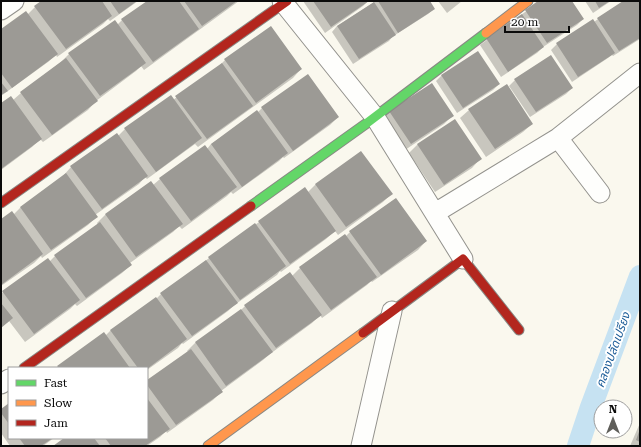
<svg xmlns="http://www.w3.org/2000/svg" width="641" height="447" font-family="'Roboto Serif','Noto Sans Thai',serif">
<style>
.shadow{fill:#0003}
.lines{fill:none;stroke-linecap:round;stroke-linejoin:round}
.canal{stroke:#c6e2f2;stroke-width:22}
.building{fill:#9c9a95}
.street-casing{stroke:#93928d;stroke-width:21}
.fast-casing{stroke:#898884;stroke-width:11}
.slow-casing{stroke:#898884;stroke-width:11}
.jam-casing{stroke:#898884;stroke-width:11}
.street{stroke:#fefefc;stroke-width:19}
.fast{stroke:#63d668;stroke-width:9}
.slow{stroke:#ff974d;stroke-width:9}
.jam{stroke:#b3261e;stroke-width:9}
.labels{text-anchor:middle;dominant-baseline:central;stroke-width:4;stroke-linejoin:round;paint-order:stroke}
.water-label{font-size:12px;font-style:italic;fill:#1a5b97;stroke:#fff}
</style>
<rect width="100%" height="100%" fill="#faf8ee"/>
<!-- shadow -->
<path class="shadow" d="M43 1H138L110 21 108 19 103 24 57 57 56 55 48 62 1 96V30L28 14 35 7Z
M148 1H239L144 70 141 66 136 71 96 101 88 110 43 142 40 139 32 147 1 170V104L13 100 21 93 61 62 69 54 117 25 122 20Z
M303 1H368L363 6 325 33Z
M376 1H429L434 9 428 14 392 37 389 41 353 64 332 32 337 26Z
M438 1H462L447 13Z
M540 1H571L583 19 577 25 543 47 537 53 501 77 480 45Z
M585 1H611L593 13Z
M625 1H637L640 5V39L613 56 612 55 608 58 572 82 551 50 557 44 594 22 598 19Z
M225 60 301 69 293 78 198 147 195 144 147 179 145 177 139 184 95 215 96 217 88 225 42 258 41 256 34 263 1 286V220L13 215 20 208 63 177V176L71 167 118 136 125 129 173 100 219 66Z
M442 75 499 84 493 90 457 113 436 81Z
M515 80 572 88 566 94 530 117 509 86Z
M262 108 338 117 330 125 284 158 283 157 279 161 233 194 231 192 227 196 182 229 179 226 173 232 130 263 131 265 122 273 77 306 75 304 70 309 25 342 9 321 1 327V294L3 292 50 261 55 256 98 225 97 223 105 215 151 182 153 185 160 179 207 149 211 144 257 113Z
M469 110 532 124 523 132 486 157 460 118Z
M389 112 452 116 444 124 402 152 381 120Z
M455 121 480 159 472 168 435 192 409 153 417 145Z
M361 152 391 194 383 202 338 235 335 231 326 239 281 272 280 271 277 275 233 306 228 311 183 344 182 343 178 348 147 370V368H56L105 336 110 331 156 298V299L161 294 204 262 209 258 255 225 259 222 307 193 315 185Z
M395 199 426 241 418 250 372 282 371 281 367 285 322 318 320 315 312 323 270 354 263 360 221 391V392L213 400 167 433 166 431 160 437 147 446H54L66 438H147V382L188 352 187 351 195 343 239 312 245 306 292 276 300 268 346 236 350 232Z
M9 405V438H54L43 446H10L1 433V410Z
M640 423V446H630Z"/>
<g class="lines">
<!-- canal -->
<path class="canal" d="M578 446 591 407 640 276"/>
</g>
<!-- building -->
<path class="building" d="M41 1H102L112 16 66 49 34 6Z
M110 1H137L119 14Z
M147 1H179L199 29 153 62 121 19Z
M184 1H237L202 26Z
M313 1H369L331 27Z
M378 1H430L435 9 398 33Z
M538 1H572L584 19 547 43 525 10Z
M595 1H610L599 8Z
M623 1H638L640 3V38L619 51 597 18Z
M374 2 396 35 359 59 337 26Z
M26 11 58 54 12 88 1 73V29Z
M522 14 544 47 508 72 486 38Z
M593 19 615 53 578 77 556 43Z
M115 20 146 63 100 96 68 53Z
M271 26 302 69 256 103 224 59Z
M478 51 500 84 463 108 441 75Z
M551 55 573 88 536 112 514 79Z
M66 58 98 101 52 135 20 92Z
M222 63 253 106 207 139 175 96Z
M308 74 339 117 293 151 261 107Z
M1 82 8 91 1 95Z
M432 83 454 116 411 144 389 111Z
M507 84 533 124 495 149 468 109Z
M171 95 202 138 156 172 124 128Z
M11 96 42 139 1 169V103Z
M257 110 288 153 242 187 211 144Z
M455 119 482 159 444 185 417 144Z
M117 133 148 176 102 209 70 166Z
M205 145 237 187 191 221 159 178Z
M361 151 393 194 346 227 315 184Z
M66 173 98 217 51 250 20 207Z
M151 181 183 224 136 257 105 214Z
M305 187 336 231 290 264 258 221Z
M396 198 427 241 381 275 349 231Z
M12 211 43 254 1 285V219Z
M100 222 132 265 86 298 54 255Z
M255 223 286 266 240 300 208 257Z
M345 234 377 277 331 310 299 267Z
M48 258 80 300 34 334 2 291Z
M206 260 238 303 192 336 160 293Z
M290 272 322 315 276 348 244 305Z
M156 297 187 339 147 369V368H138L110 330Z
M1 303 13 318 1 328Z
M241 309 273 352 226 386 195 342Z
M104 332 130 368H59L57 366Z
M191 349 223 392 176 425 147 385V380Z
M147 398 170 429 145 446H111L105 438H147Z
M9 403V424L1 413V409Z
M640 429V442L636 440Z
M19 438H53L41 446H25Z
M64 438H94L100 446H53Z"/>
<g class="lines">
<!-- street casing -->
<g class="street-casing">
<path id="street" d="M282 1 375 117 463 259
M1 10 14 1
M558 138 600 193
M435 213 558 138 640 73
M1 384 9 379
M361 446 392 311"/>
</g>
<!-- fast casing -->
<g class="fast-casing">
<path id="fast" d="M251 206 367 123 486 33"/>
</g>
<!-- slow casing -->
<g class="slow-casing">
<path id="slow" d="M486 33 528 1
M208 446 363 333"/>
</g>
<!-- jam casing -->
<g class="jam-casing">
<path id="jam" d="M1 203 287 1
M363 333 463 259 519 330
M24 368 251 206"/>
</g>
<!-- street -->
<use href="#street" class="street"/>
<!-- fast -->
<use href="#fast" class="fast"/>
<!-- slow -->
<use href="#slow" class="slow"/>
<!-- jam -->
<use href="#jam" class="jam"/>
</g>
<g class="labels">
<!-- water labels -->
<g class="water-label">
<text transform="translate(613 350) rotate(-70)">คลองปลัดเปรียง</text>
</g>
</g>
<!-- border -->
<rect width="641" height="447" fill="none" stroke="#0b0b0b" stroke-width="4"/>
<!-- legend -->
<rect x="8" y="367" width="140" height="72" fill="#ffffff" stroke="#9d9d9d"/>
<rect x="16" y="380" width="20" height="6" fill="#63d668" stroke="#9d9d9d"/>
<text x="44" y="387" font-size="12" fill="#0b0b0b">Fast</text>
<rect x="16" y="400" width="20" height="6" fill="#ff974d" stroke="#9d9d9d"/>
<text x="44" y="407" font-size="12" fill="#0b0b0b">Slow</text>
<rect x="16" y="420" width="20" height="6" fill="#b3261e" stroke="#9d9d9d"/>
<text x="44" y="427" font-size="12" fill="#0b0b0b">Jam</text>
<!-- north arrow -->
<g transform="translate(613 419)"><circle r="19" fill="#ffffff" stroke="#9d9d9d"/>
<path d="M0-3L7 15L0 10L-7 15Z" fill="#5f5e5a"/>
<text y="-6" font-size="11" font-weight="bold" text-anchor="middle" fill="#0b0b0b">N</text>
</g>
<!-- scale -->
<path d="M505 26v6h64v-6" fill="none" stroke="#0b0b0b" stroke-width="2"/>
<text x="511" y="26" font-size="12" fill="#0b0b0b" stroke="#ffffff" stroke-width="3" paint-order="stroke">20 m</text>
</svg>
